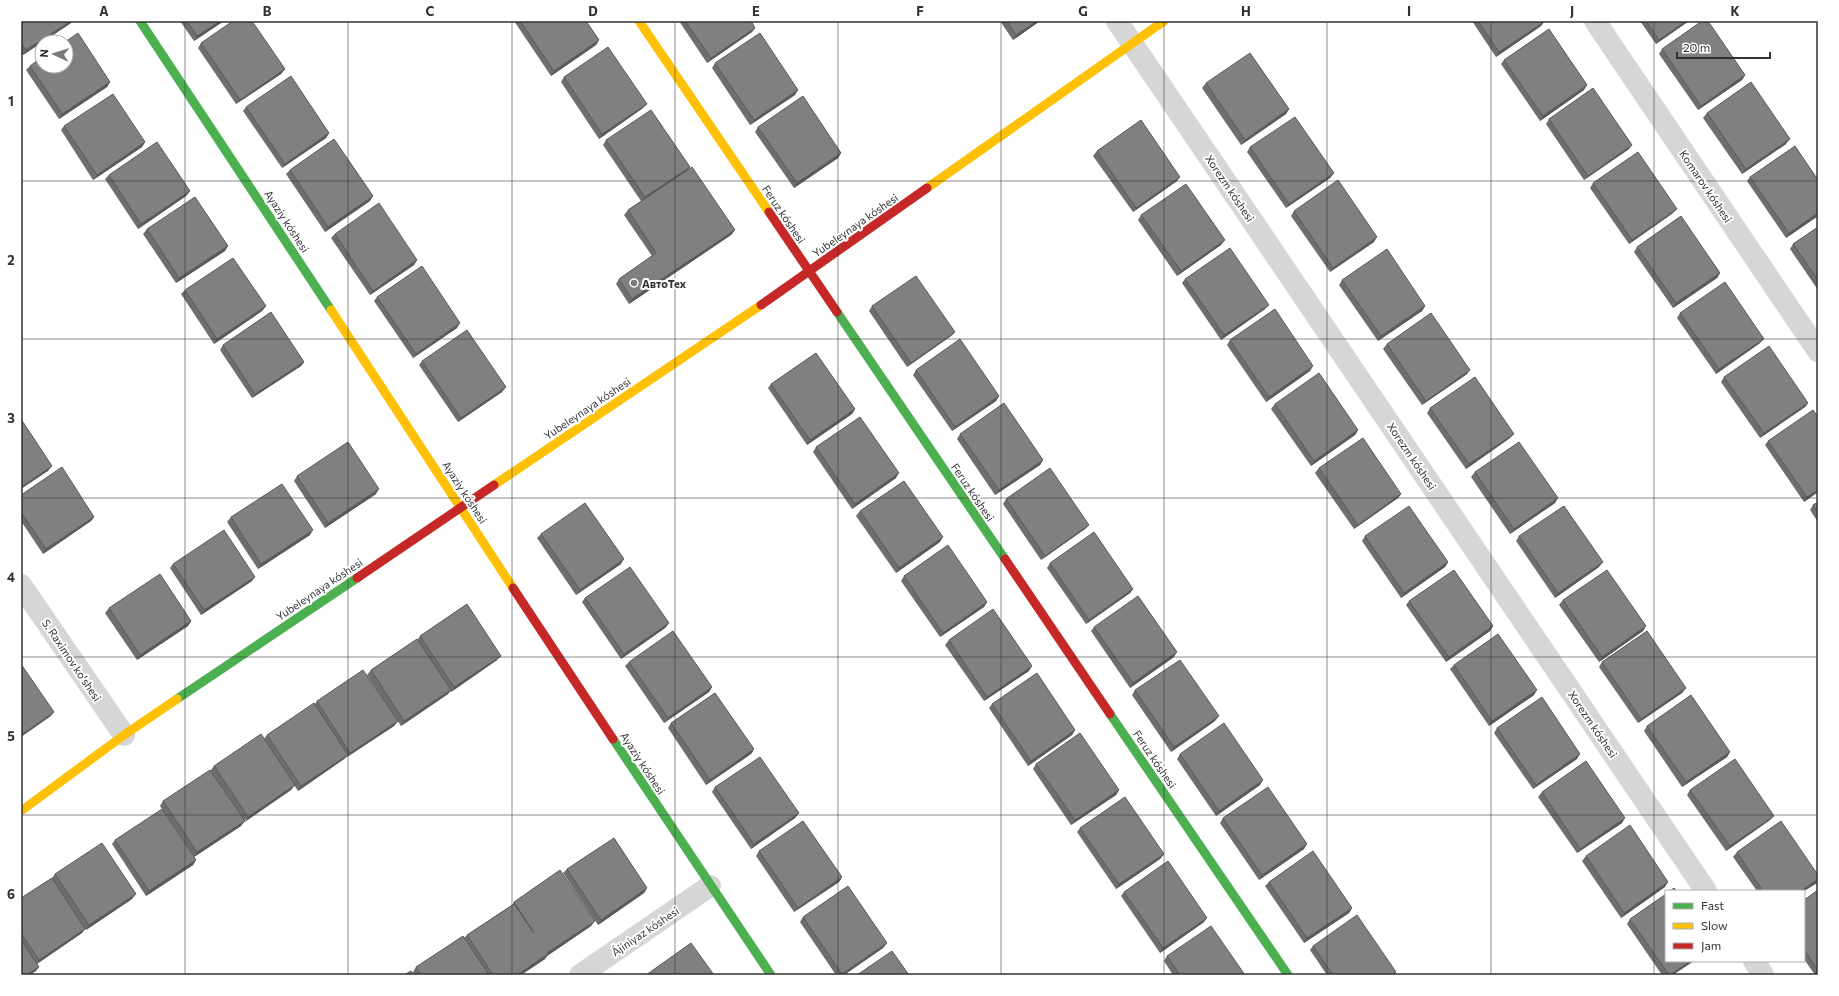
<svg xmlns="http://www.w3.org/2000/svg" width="1839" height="996" font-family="Commissioner,sans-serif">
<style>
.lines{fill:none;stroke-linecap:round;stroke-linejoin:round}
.street{stroke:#d6d6d6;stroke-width:22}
.fast{stroke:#4caf50;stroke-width:9}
.slow{stroke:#ffc107;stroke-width:9}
.jam{stroke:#c62828;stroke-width:9}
.wall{fill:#6e6e6e}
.shaded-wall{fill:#5a5a5a}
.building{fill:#808080;stroke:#5a5a5a}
.grid{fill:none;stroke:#323232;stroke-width:1;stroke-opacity:0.55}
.poi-dot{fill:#7a7a7a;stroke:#fff;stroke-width:1.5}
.labels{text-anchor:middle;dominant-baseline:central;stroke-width:4;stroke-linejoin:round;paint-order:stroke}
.street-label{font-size:11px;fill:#323232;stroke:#fff}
.poi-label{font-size:11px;font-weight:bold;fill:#323232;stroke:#fff;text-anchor:start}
.neatline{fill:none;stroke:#323232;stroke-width:1.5}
.grid-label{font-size:13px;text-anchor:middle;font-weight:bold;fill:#323232}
</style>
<rect width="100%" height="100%" fill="#fff"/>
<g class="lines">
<!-- street -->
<path class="street" d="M1117 21 1706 891
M1595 21 1818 351
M21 585 124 735
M1754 961 1763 975
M580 975 710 886"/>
<!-- fast -->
<path class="fast" d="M140 21 331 310
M837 312 1005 559
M177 699 357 578
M1110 714 1288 975
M613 739 771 975"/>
<!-- slow -->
<path class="slow" d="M639 21 769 212
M927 188 1164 21
M331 310 513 588
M494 485 761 305
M21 811 124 735 177 699"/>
<!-- jam -->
<path class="jam" d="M769 212 837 312
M761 305 927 188
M1005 559 1110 714
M357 578 494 485
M513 588 613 739"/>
</g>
<!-- wall -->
<path class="wall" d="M21 21 71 23 23 55 21 53Z
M180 21H224L194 41Z
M514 21H586L599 40 596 45 551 76Z
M679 21H751L755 28 752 32 707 63Z
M1000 21H1040L1013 40Z
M1472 21H1544V22L1541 26 1496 57Z
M1640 21H1689L1656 44Z
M201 43 285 69 281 74 236 104 198 48Z
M1662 49 1745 75 1742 80 1698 110 1659 54Z
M1504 60 1584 90 1540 121 1501 64Z
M715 63 795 95 750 125 712 68Z
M30 66 110 82 107 87 59 119 26 70Z
M564 77 643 108 599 139 561 82Z
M1206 83 1289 109 1286 114 1241 145 1202 88Z
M246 107 329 133 326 138 282 168 243 111Z
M1707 113 1786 144 1742 174 1703 118Z
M1549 119 1629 149 1584 180 1546 124Z
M64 126 145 142 142 147 93 180 61 130Z
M758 127 841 153 838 158 794 188 755 132Z
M606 140 690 167 687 170 735 230 731 235 629 304 616 284 619 279 652 256 624 215 628 210 641 201 603 145Z
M1250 147 1334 173 1330 178 1286 208 1247 152Z
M1097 151 1177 181 1133 212 1093 156Z
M290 170 370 201 325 232 286 174Z
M109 175 190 191 186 196 138 229 105 179Z
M1750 177 1818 216 1786 238 1747 181Z
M1593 183 1673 213 1629 244 1590 188Z
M1294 211 1374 242 1330 272 1291 216Z
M1141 215 1221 245 1177 276 1138 220Z
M1818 227V290L1790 249 1793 244Z
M147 229 228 246 225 251 176 283 143 234Z
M335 234 417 260 414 265 370 295 331 238Z
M1637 247 1720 273 1717 278 1673 308 1634 252Z
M1185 279 1265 309 1221 340 1182 283Z
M1342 280 1425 306 1422 311 1378 341 1339 285Z
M185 290 266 306 262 311 214 344 181 294Z
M377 297 457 328 413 358 374 301Z
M872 306 955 332 951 336 907 367 869 311Z
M1680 313 1760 343 1716 374 1677 318Z
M1230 340 1310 371 1266 402 1227 345Z
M1387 344 1467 374 1422 405 1383 349Z
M223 345 304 362 301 366 252 398 220 350Z
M422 361 502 392 458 422 419 365Z
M916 370 999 396 996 401 952 431 913 375Z
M1724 377 1808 403 1805 407 1760 438 1721 382Z
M771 384 855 409 852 414 807 445 768 388Z
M1275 404 1358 430 1355 435 1311 466 1271 409Z
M1430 408 1510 438 1466 469 1427 413Z
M960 434 1043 460 1040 465 995 495 957 439Z
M1768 441 1818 492 1804 502 1765 445Z
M816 447 896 478 852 509 813 452Z
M1319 468 1401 494 1398 498 1354 529 1315 473Z
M1475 472 1555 503 1510 534 1471 477Z
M297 476 376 494 325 528 294 481Z
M21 495 94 517 91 521 43 554 21 521Z
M1006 499 1089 525 1085 529 1041 560 1003 504Z
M1818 502V522L1810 510 1813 505Z
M860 511 940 542 896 573 856 516Z
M231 517 310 535 258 569 227 522Z
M541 534 621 564 576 595 537 538Z
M1365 536 1448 562 1445 567 1401 598 1362 541Z
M1519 536 1599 567 1555 598 1516 541Z
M1050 563 1133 589 1130 593 1086 624 1047 568Z
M173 564 252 581 201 615 170 568Z
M904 576 987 602 984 607 940 637 901 581Z
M585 598 669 623 665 628 621 659 582 602Z
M1563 600 1646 626 1643 631 1599 662 1559 605Z
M1409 601 1493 626 1490 631 1446 662 1406 605Z
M109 608 191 621 188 626 137 660 105 613Z
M1094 627 1174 657 1130 688 1091 631Z
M420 636 497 660 451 692 450 691 448 694 401 726 367 675 371 670 418 639Z
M949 640 1029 671 984 701 945 645Z
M629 662 712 687 709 692 664 723 625 666Z
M1602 662 1686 688 1682 693 1638 723 1599 667Z
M1454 665 1534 695 1489 726 1450 669Z
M1135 690 1215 721 1171 752 1132 695Z
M317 701 398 721 394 726 347 757V756L344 759 298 791 294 785 291 790 244 821 241 826 194 857 160 806 163 801 211 770 214 766 264 739 267 735 315 704Z
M992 704 1075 730 1072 735 1028 766 989 708Z
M671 723 754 749 751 754 706 785 668 728Z
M1647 726 1730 752 1727 757 1682 787 1644 731Z
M1497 728 1577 759 1533 789 1494 733Z
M1180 754 1260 785 1216 816 1177 759Z
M1036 764 1119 790 1116 795 1071 825 1033 769Z
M715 787 799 813 795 818 751 849 712 792Z
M1690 790 1770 820 1726 851 1687 795Z
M1542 792 1622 823 1577 853 1538 797Z
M1223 818 1304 849 1259 880 1220 823Z
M1080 828 1164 854 1160 859 1116 889 1077 832Z
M115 840 196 860 193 865 146 896 112 844Z
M759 851 842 877 839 882 794 912 756 856Z
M1737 852 1818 875V881L1817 883 1804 891H1757L1733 857Z
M1586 856 1665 887 1621 918 1582 861Z
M567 869 647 888 644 893 598 925 563 873Z
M55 874 132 899 86 930 85 929 82 933 37 964 36 971 21 975V898L52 878Z
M1269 882 1352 908 1349 913 1304 943 1265 886Z
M1818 890V975H1815L1804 959V900Z
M1124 892 1204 922 1160 953 1121 896Z
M514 902 591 926 547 956 545 959 521 975H414L413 972 416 967 464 938 467 935 512 905Z
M803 917 887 943 883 948 844 975H836L800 922Z
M1630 919 1673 975H1662L1627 924Z
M1313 946 1396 972 1394 975H1327L1310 950Z
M1167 956 1245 975H1173L1164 961Z"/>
<!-- shaded-wall -->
<path class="shaded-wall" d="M71 21H73L71 23 23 55 26 50Z
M220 21H224L194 41 197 36Z
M1037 21H1040L1013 40 1016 35Z
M1686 21H1689L1656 44 1659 40Z
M1544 22 1541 26 1496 57 1499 52Z
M755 28 752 32 707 63 711 58Z
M599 40 596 45 551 76 554 71Z
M285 69 281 74 236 104 240 100Z
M1745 75 1742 80 1698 110 1701 106Z
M110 82 107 87 59 119 62 114Z
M1587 85 1584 90 1540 121 1543 116Z
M798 90 795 95 750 125 754 120Z
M647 104 643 108 599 139 602 134Z
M1289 109 1286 114 1241 145 1245 140Z
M329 133 326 138 282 168 285 164Z
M1790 139 1786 144 1742 174 1746 169Z
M145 142 142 147 93 180 97 175Z
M1632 145 1629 149 1584 180 1588 176Z
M841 153 838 158 794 188 797 183Z
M690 167 686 171 642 202 645 197Z
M1334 173 1330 178 1286 208 1289 204Z
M1180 177 1177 181 1133 212 1136 208Z
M190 191 186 196 138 229 141 224Z
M373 196 370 201 325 232 328 227Z
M1677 209 1673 213 1629 244 1632 240Z
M1818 213V216L1786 238 1789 233Z
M735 230 731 235 629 304 632 299Z
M1377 237 1374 242 1330 272 1333 268Z
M1225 240 1221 245 1177 276 1181 271Z
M228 246 225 251 176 283 179 278Z
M417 260 414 265 370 295 373 291Z
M1720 273 1717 278 1673 308 1676 303Z
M1269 305 1265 309 1221 340 1224 335Z
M266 306 262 311 214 344 217 339Z
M1425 306 1422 311 1378 341 1381 336Z
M460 323 457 328 413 358 416 354Z
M955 332 951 336 907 367 911 363Z
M1764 339 1760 343 1716 374 1719 369Z
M304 362 301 366 252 398 255 394Z
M1313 366 1310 371 1266 402 1269 397Z
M1470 370 1467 374 1422 405 1426 401Z
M506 387 502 392 458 422 461 418Z
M999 396 996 401 952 431 955 427Z
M1808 403 1805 407 1760 438 1764 433Z
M855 409 852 414 807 445 810 440Z
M1358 430 1355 435 1311 466 1314 461Z
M1514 434 1510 438 1466 469 1469 464Z
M1043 460 1040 465 995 495 999 490Z
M52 466 48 471 21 489V487Z
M899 473 896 478 852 509 855 504Z
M379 489 376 494 325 528 328 523Z
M1818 490V492L1804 502 1807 497Z
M1401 494 1398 498 1354 529 1358 525Z
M1558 498 1555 503 1510 534 1514 529Z
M94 517 91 521 43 554 46 549Z
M1089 525 1085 529 1041 560 1045 556Z
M313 530 310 535 258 569 261 564Z
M943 537 940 542 896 573 899 568Z
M624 559 621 564 576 595 580 590Z
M1448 562 1445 567 1401 598 1404 593Z
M1603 562 1599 567 1555 598 1558 593Z
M255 577 252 581 201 615 204 610Z
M1133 589 1130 593 1086 624 1089 620Z
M987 602 984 607 940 637 943 633Z
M191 621 188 626 137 660 140 655Z
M669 623 665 628 621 659 624 654Z
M1493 626 1490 631 1446 662 1449 657Z
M1646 626 1643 631 1599 662 1602 657Z
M1177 652 1174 657 1130 688 1133 683Z
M501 656 497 660 451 692 454 687Z
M1032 666 1029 671 984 701 987 697Z
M712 687 709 692 664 723 668 718Z
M1686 688 1682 693 1638 723 1641 719Z
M451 690 448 694 401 726 404 721Z
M1537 690 1534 695 1489 726 1492 721Z
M54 712 51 716 21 737V735Z
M1219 716 1215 721 1171 752 1174 747Z
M398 721 394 726 347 757 350 753Z
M1075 730 1072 735 1028 766 1031 761Z
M754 749 751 754 706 785 710 780Z
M1730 752 1727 757 1682 787 1686 782Z
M1580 754 1577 759 1533 789 1536 785Z
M348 755 344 759 298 791 301 786Z
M1263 780 1260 785 1216 816 1219 811Z
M295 785 291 790 245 822 248 817Z
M1119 790 1116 795 1071 825 1075 820Z
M799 813 795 818 751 849 754 844Z
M1774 816 1770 820 1726 851 1730 846Z
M1625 818 1622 823 1577 853 1580 849Z
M245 821 241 826 194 857 197 852Z
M1307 844 1304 849 1259 880 1262 875Z
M1164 854 1160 859 1116 889 1119 884Z
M196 860 193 865 146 896 149 891Z
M842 877 839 882 794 912 798 908Z
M1818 879V881L1817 883 1804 891H1801Z
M1668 882 1665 887 1621 918 1624 913Z
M647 888 644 893 598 925 601 920Z
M136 894 132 899 86 930 89 925Z
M1352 908 1349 913 1304 943 1307 938Z
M1207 918 1204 922 1160 953 1163 948Z
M595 921 591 926 547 956 545 959 521 975H517L547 953Z
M85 929 82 933 35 965 39 960Z
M887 943 883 948 844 975H841Z
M1690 961H1694L1673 975H1670Z
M39 967 36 971 30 975H26Z"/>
<!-- building -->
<path class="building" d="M21 21H71L26 50 21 43Z
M187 21H220L197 36Z
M233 21H252L285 69 240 100 201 43Z
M520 21H586L599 40 554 71Z
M685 21H751L755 28 711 58Z
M1007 21H1037L1016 35Z
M1478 21H1544V22L1499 52Z
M1646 21H1686L1659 40Z
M1702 21H1708L1745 75 1701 106 1662 49Z
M1549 29 1587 85 1543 116 1504 60Z
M78 33 110 82 62 114 30 66 42 57V66H66V42H65Z
M760 33 798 90 754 120 715 63Z
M608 47 647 104 602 134 564 77Z
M1250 53 1289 109 1245 140 1206 83Z
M291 76 329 133 285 164 246 107Z
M1751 82 1790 139 1746 169 1707 113Z
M1593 88 1632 145 1588 176 1549 119Z
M113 94 145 142 97 175 64 126Z
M803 96 841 153 797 183 758 127Z
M651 110 690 167 645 197 606 140Z
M1295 117 1334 173 1289 204 1250 147Z
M1141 120 1180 177 1136 208 1097 151Z
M334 139 373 196 328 227 290 170Z
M157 142 190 191 141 224 109 175Z
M1795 146 1818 180V213L1789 233 1750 177Z
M1638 152 1677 209 1632 240 1593 183Z
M692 167 735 230 632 299 619 279 656 253 628 210Z
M1338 180 1377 237 1333 268 1294 211Z
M1186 184 1225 240 1181 271 1141 215Z
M195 197 228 246 179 278 147 229Z
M379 203 417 260 373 291 335 234Z
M1681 216 1720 273 1676 303 1637 247Z
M1818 227V280L1793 244Z
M1230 248 1269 305 1224 335 1185 279Z
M1387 249 1425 306 1381 336 1342 280Z
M233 258 266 306 217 339 185 290Z
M422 266 460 323 416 354 377 297Z
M916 276 955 332 911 363 872 306Z
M1725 282 1764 339 1719 369 1680 313Z
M1275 309 1313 366 1269 397 1230 340Z
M271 312 304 362 255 394 223 345Z
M1431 313 1470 370 1426 401 1387 344Z
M467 330 506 387 461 418 422 361Z
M960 339 999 396 955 427 916 370Z
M1769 346 1808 403 1764 433 1724 377Z
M816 353 855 409 810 440 771 384Z
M1319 373 1358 430 1314 461 1275 404Z
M1475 377 1514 434 1469 464 1430 408Z
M1004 403 1043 460 999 490 960 434Z
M1813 410 1818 417V490L1807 497 1768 441Z
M860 417 899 473 855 504 816 447Z
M21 419 52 466 21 487Z
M1363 438 1401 494 1358 525 1319 468Z
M348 442 379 489 328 523 297 476Z
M1519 442 1558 498 1514 529 1475 472Z
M62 467 94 517 46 549 21 512V495Z
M1050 468 1089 525 1045 556 1006 499Z
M904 481 943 537 899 568 860 511Z
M282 484 313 530 261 564 231 517Z
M1818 502V513L1813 505Z
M585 503 624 559 580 590 541 534Z
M1409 506 1448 562 1404 593 1365 536Z
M1564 506 1603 562 1558 593 1519 536Z
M224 530 255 577 204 610 173 564Z
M1094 532 1133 589 1089 620 1050 563Z
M948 545 987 602 943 633 904 576Z
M630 567 669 623 624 654 585 598Z
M1454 570 1493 626 1449 657 1409 601Z
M1607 570 1646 626 1602 657 1563 600Z
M160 574 191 621 140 655 109 608Z
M1138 596 1177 652 1133 683 1094 627Z
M467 604 501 656 454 687 420 636Z
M993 609 1032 666 987 697 949 640Z
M673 631 712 687 668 718 629 662Z
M1647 631 1686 688 1641 719 1602 662Z
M1498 634 1537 690 1492 721 1454 665Z
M417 639 451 690 404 721 371 670Z
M1180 660 1219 716 1174 747 1135 690Z
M21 664 54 712 21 735Z
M363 670 398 721 350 753 317 701Z
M1037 673 1075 730 1031 761 992 704Z
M715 693 754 749 710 780 671 723Z
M1691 695 1730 752 1686 782 1647 726Z
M1542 697 1580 754 1536 785 1497 728Z
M314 703 348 755 301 786 267 735Z
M1224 723 1263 780 1219 811 1180 754Z
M1080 733 1119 790 1075 820 1036 764Z
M261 734 295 785 248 817 214 766Z
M760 757 799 813 754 844 715 787Z
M1735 759 1774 816 1730 846 1690 790Z
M1586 761 1625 818 1580 849 1542 792Z
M210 770 245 821 197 852 163 801Z
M1268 787 1307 844 1262 875 1223 818Z
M1125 797 1164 854 1119 884 1080 828Z
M162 809 196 860 149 891 115 840Z
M803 821 842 877 798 908 759 851Z
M1781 821 1818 875V879L1801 891H1763L1737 852Z
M1630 825 1668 882 1624 913 1586 856Z
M614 838 647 888 601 920 567 869Z
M102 843 136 894 89 925 55 874Z
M1313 851 1352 908 1307 938 1269 882Z
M1168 861 1207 918 1163 948 1124 892Z
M560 870 595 921 547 953 548 954 517 975H493L467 935 514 904 534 933 514 902Z
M52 878 85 929 39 960 21 933V898Z
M848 886 887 943 842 974 803 917Z
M1674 888 1676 891H1670Z
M1818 890V970L1804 950V900Z
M1666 894V961H1690L1670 975H1669L1630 919Z
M1357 915 1396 972 1391 975H1333L1313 946Z
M1211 926 1245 975H1180L1167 956Z
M463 936 489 975H421L416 967Z
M21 940 39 967 26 975H21Z
M691 943 714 975H646Z
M892 951 909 975H857Z
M411 971 414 975H404Z"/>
<!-- grid -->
<path class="grid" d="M185 21V975M348 21V975M512 21V975M675 21V975M838 21V975M1001 21V975M1164 21V975M1327 21V975M1491 21V975M1654 21V975M21 181H1818M21 339H1818M21 498H1818M21 657H1818M21 815H1818"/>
<!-- markers -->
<circle class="poi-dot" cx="634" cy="283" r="4"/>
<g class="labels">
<!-- street labels -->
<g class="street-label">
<text transform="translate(1706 186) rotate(56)">Komarov kóshesi</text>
<text transform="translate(1230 188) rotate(56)">Xorezm kóshesi</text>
<text transform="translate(784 214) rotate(56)">Feruz kóshesi</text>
<text transform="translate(287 221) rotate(57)">Ayaziy kóshesi</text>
<text transform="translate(855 225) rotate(-35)">Yubeleynaya kóshesi</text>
<text transform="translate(587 408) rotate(-34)">Yubeleynaya kóshesi</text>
<text transform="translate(1412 456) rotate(56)">Xorezm kóshesi</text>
<text transform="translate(465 492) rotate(57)">Ayaziy kóshesi</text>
<text transform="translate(973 492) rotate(56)">Feruz kóshesi</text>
<text transform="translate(319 589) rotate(-34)">Yubeleynaya kóshesi</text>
<text transform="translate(72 660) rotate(56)">S. Raximov ko'shesi</text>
<text transform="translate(1593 724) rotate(56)">Xorezm kóshesi</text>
<text transform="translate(1155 759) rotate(56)">Feruz kóshesi</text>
<text transform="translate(643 763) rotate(57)">Ayaziy kóshesi</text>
<text transform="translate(645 931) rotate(-34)">Ájiniyaz kóshesi</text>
</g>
<!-- poi labels -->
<g class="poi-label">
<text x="642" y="283">АвтоТех</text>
</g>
</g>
<!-- border -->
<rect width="1839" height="996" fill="none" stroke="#ffffff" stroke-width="44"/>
<!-- legend -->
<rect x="1665" y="890" width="140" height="72" fill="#ffffff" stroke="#adadad"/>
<rect x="1673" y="903" width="20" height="6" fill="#4caf50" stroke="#adadad"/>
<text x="1701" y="910" font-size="12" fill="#323232">Fast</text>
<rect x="1673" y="923" width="20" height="6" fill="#ffc107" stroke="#adadad"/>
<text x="1701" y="930" font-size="12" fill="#323232">Slow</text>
<rect x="1673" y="943" width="20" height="6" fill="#c62828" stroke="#adadad"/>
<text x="1701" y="950" font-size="12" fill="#323232">Jam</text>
<!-- north arrow -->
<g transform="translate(54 54) rotate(274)"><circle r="19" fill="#ffffff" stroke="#adadad"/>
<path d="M0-3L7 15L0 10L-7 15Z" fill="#7a7a7a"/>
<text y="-6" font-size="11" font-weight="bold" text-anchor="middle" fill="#323232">N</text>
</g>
<!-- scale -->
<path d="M1677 52v6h93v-6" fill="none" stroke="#323232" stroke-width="2"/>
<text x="1683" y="52" font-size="12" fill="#323232" stroke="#ffffff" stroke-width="3" paint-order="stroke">20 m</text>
<rect x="22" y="22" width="1795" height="952" class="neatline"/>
<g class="grid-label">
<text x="104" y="16">A</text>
<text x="267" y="16">B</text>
<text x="430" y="16">C</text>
<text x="593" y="16">D</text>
<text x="756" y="16">E</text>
<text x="920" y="16">F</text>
<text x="1083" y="16">G</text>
<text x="1246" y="16">H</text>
<text x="1409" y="16">I</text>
<text x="1572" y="16">J</text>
<text x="1735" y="16">K</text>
<text x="11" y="106">1</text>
<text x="11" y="265">2</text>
<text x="11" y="423">3</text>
<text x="11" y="582">4</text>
<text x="11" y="741">5</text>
<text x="11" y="899">6</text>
</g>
</svg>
